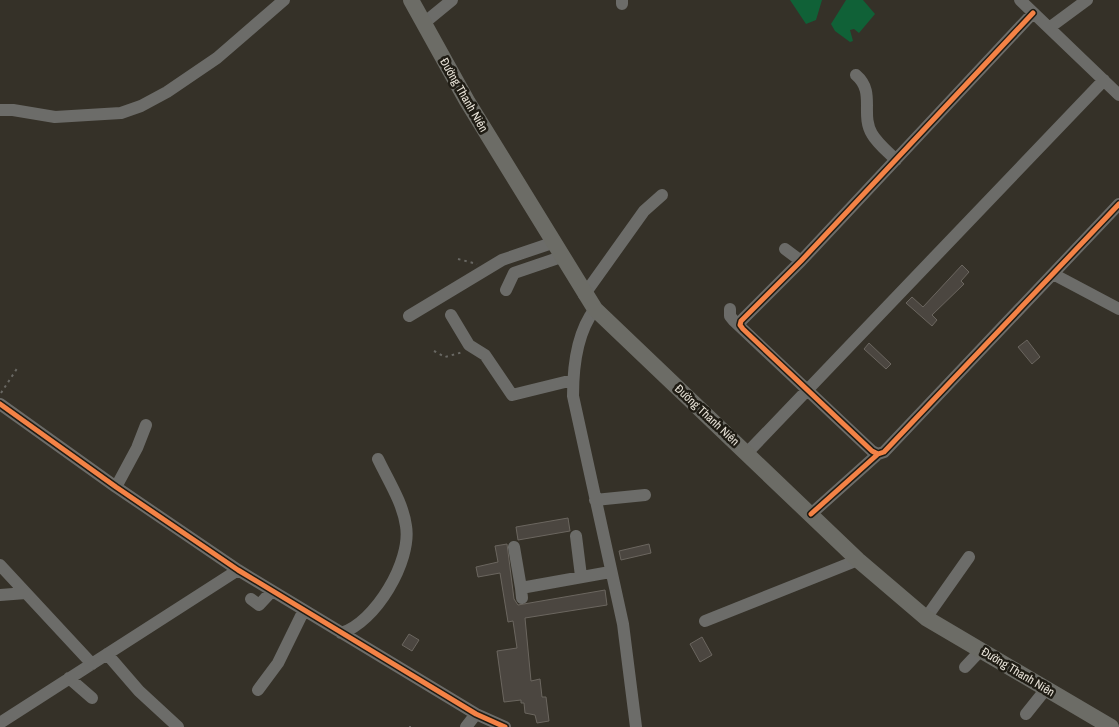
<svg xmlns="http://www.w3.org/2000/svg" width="1119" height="727" font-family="'Archivo Narrow',sans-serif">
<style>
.water{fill:#106137}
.building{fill:#4b4640;stroke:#6b665f}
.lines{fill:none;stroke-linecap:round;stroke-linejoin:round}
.path{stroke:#696863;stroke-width:2;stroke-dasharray:2.5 4;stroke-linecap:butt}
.minor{stroke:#6c6c69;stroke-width:12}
.major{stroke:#6c6c66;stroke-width:16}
.cycleway-casing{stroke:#1f1c14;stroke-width:8}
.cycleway{stroke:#f48246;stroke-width:5}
.labels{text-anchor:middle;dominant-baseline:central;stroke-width:5;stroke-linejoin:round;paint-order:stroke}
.street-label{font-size:12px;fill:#e9e4d9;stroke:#1f1c14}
</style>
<rect width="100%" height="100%" fill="#353128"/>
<!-- water -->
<path class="water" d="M790 0H822L816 20 806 24Z
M846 0H863L875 14 859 33 854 29 850 30 853 41 850 42 835 31 831 24Z"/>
<!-- building -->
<path class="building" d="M962 265 969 272 961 281 964 284 932 315 937 320 932 326 906 303 912 297 923 307Z
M1027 340 1040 357 1032 364 1018 347Z
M869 343 891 364 886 369 864 349Z
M568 518 570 531 518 540 516 527Z
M507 544 514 599 518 605 605 590 607 605 525 618 531 681 540 679 542 697H546L549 721 537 723 535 715 525 713 524 703H521V700L504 702 497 651 517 648 513 621 508 622 500 573 478 577 476 567 498 562 495 546Z
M649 544 651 553 621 560 619 551Z
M409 634 419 640 412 651 402 645Z
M702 637 712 655 700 662 690 644Z"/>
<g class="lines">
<!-- path -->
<path class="path" d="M458 259 477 264
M434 351 445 357 463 352
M1 393 18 367
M409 727H411"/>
<!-- minor -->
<path class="minor" d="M622 0V4
M1020 0 1119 95
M424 23 452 0
M1049 28 1087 0
M856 75C876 92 860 114 872 134 877 143 888 152 896 160
M0 110H13L55 117 121 113 141 106 167 92 217 58 284 0
M785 249 801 261
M1053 274 1119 309
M506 290 514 273 561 257
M584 295 644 211 662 195
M595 309C577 332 573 368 573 396L623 624 636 727
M730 309V316L734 321 872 451 878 454
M451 315 469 345 485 355 512 395 573 380
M409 316 502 260 552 243
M740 325 741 321 801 261 1033 13
M0 404 116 487 238 570 476 714 505 727
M747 453 1104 80
M116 487 137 448 146 425
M595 500 645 495
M811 514 878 454 884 452 1119 204
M576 536 581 576
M514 547 521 588
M0 565 92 664
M0 595 26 593
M522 598 521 588 610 572
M251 599 259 605 272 591
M926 618 969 557
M705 621 858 560
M341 633C375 623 412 561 406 526 403 503 388 480 378 459
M107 654 139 691 178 727
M965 667 981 650
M69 678 92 698
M258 690 278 663 304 610
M1026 714 1046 689
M0 723 238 570
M466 727 476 714"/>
<!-- major -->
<path class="major" d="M411 0 467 101 595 309 858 560 926 618 1111 727"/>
<!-- cycleway casing -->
<g class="cycleway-casing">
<path id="cycleway" d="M0 404 116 487 238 570 476 714 505 727
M878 454 872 451 743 329 740 325 741 321 801 261 1033 13
M811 514 878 454 884 452 1119 204"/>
</g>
<!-- cycleway -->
<use href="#cycleway" class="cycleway"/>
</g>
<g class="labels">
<!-- street labels -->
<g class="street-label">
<text transform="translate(464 95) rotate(60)">Đường Thanh Niên</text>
<text transform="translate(707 415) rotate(43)">Đường Thanh Niên</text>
<text transform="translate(1018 672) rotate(31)">Đường Thanh Niên</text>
</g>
</g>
</svg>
